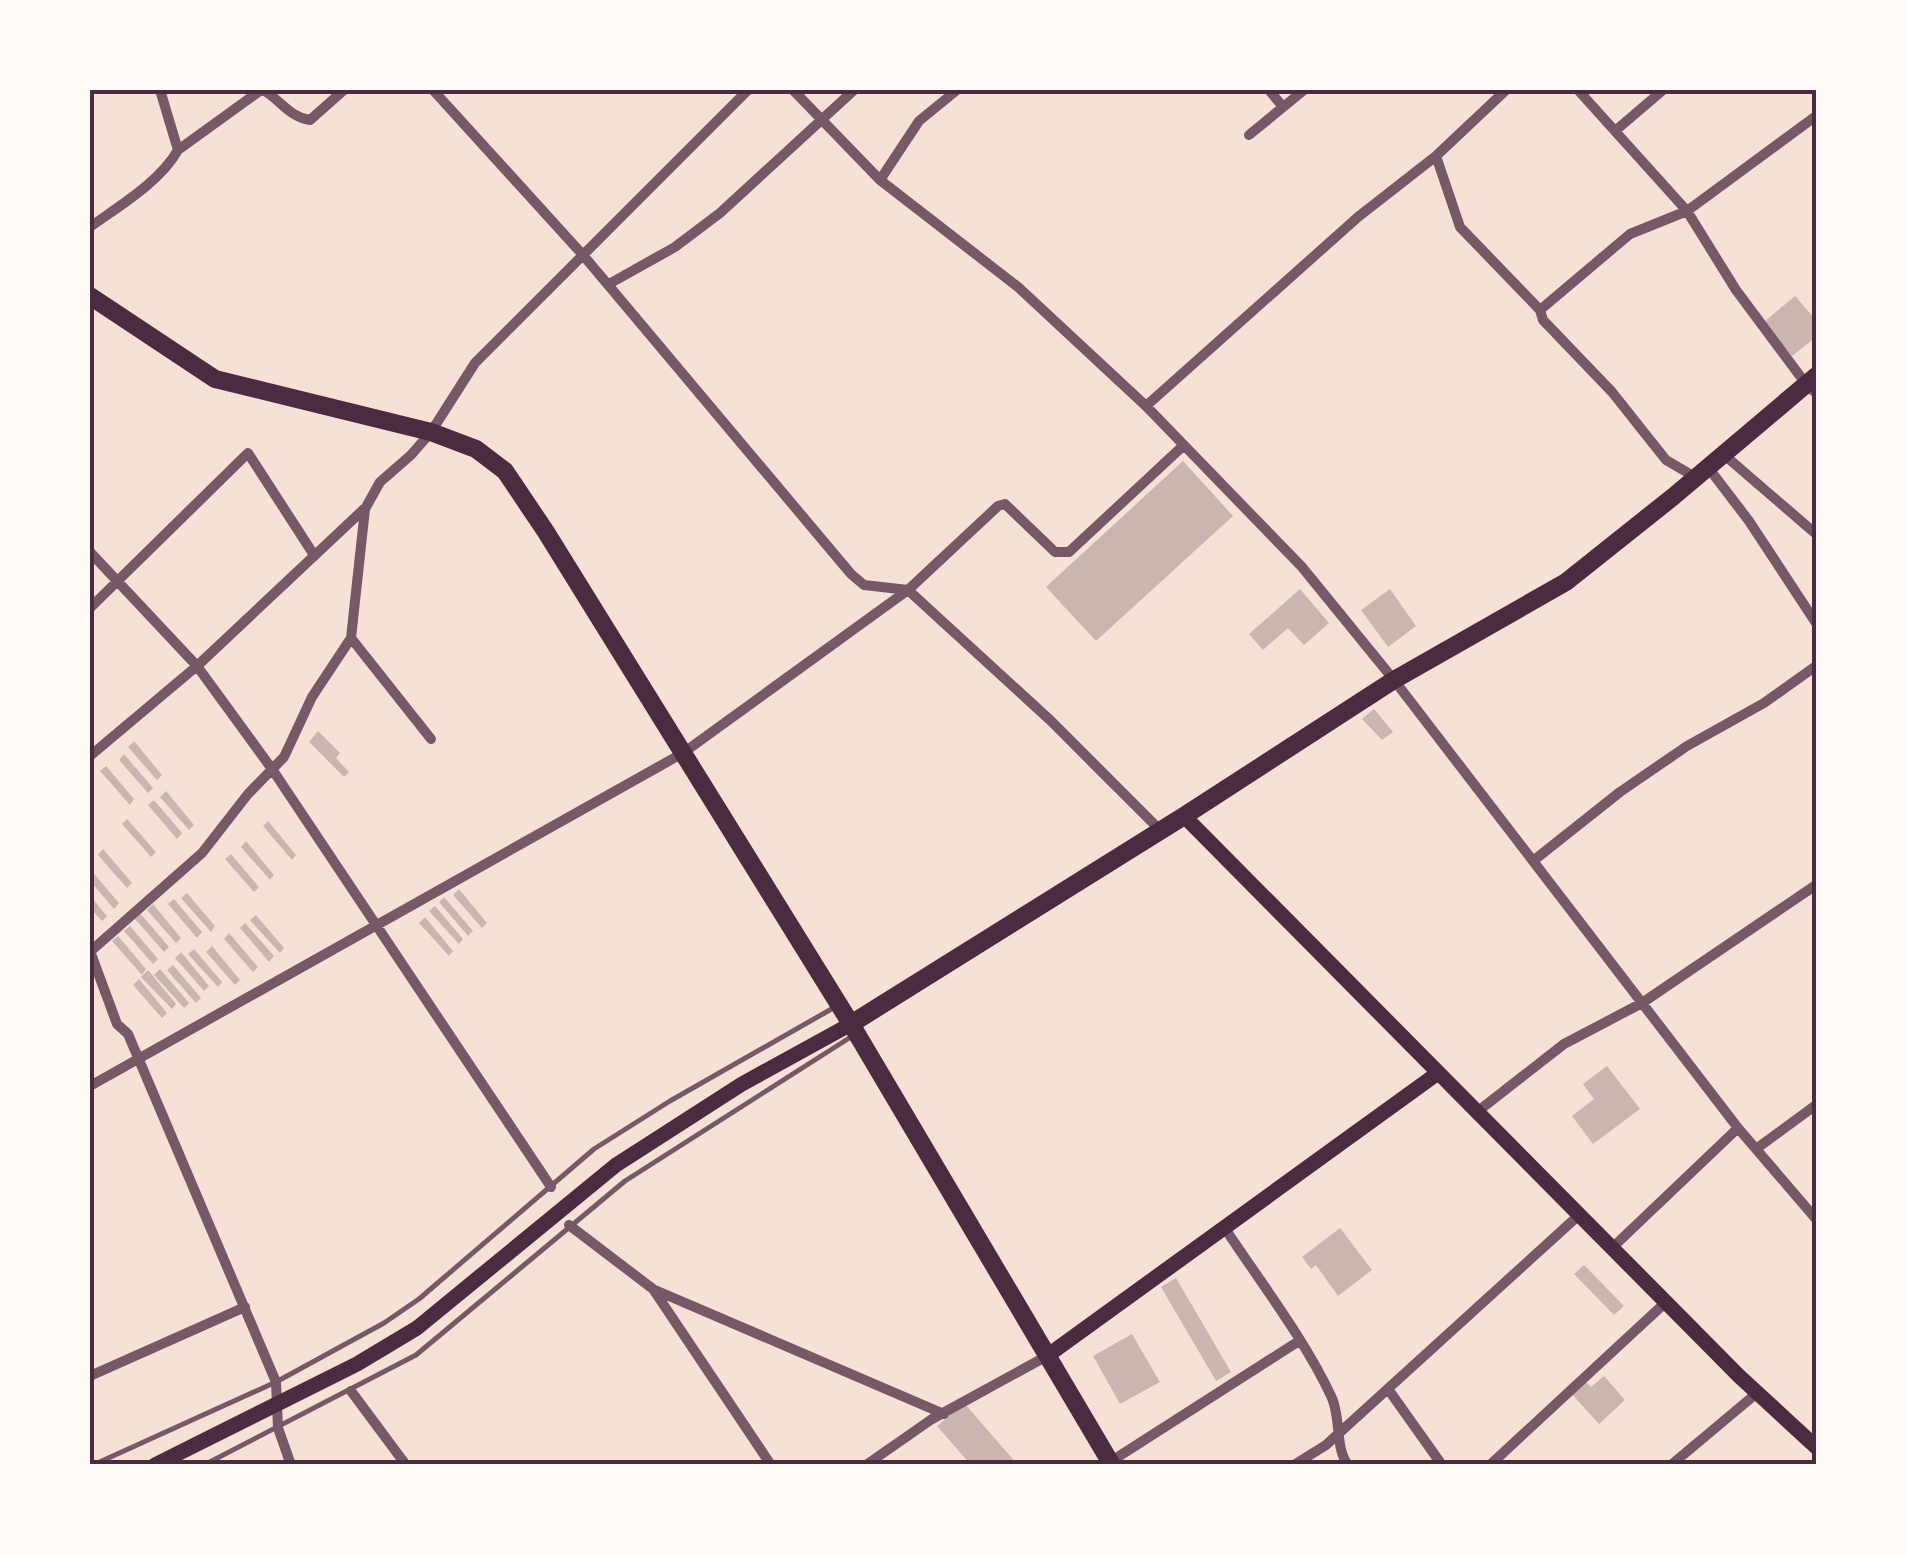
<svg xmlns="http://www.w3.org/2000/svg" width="1906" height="1555" font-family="Jost,sans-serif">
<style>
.building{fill:#ccb4b1}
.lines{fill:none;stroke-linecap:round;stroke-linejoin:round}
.service{stroke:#755966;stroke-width:5}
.minor{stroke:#755966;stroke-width:10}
.secondary{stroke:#4a2c40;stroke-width:15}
.primary{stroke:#4a2c40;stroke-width:18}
.trunk{stroke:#4a2c40;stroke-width:18}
.neatline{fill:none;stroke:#4a2c40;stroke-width:4}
</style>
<rect width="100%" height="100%" fill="#f7e1d7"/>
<!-- building -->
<path class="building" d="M1795 296 1816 320V337L1792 356 1764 322Z
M1183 461 1233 516 1096 641 1046 587Z
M1300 589 1329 623 1304 645 1288 628 1263 650 1249 634Z
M1390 589 1416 626 1388 647 1361 610Z
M1374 709 1393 732 1382 740 1362 719Z
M318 731 340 753 336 758 349 772 344 777 309 742Z
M134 741 162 775 157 780 128 747Z
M124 754 153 788 148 793 119 760Z
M106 766 134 799 130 805 100 771Z
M166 791 194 825 189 830 160 797Z
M154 800 182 833 177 839 148 805Z
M127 819 156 852 151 857 122 824Z
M268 821 296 855 292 860 263 826Z
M246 841 274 875 270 880 241 847Z
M103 849 132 883 127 888 98 855Z
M231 854 259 887 254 892 225 859Z
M90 869 119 903 114 909 90 881Z
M459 889 487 923 482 928 453 895Z
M187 893 215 926 211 932 181 898Z
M90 896 107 916 102 921 90 908Z
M444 897 473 931 468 936 439 902Z
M174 899 202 932 197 938 168 904Z
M153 904 181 938 176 943 147 910Z
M435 906 463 939 459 944 429 911Z
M140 913 169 947 164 952 135 919Z
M256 915 284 948 280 953 250 920Z
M425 917 453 951 449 956 419 923Z
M245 923 274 956 269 962 240 928Z
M130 926 158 959 153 964 124 931Z
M229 933 258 967 253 972 224 939Z
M118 936 146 969 142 975 112 941Z
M212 946 240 980 235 985 206 952Z
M194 949 222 982 218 987 188 954Z
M181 952 209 986 204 991 175 958Z
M173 965 201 998 196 1003 167 970Z
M160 969 189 1003 184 1008 154 975Z
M148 970 176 1004 172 1009 141 977Z
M139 979 167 1013 162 1018 133 985Z
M1607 1066 1640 1109 1593 1144 1572 1116 1594 1099 1583 1084Z
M1340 1228 1372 1270 1338 1296 1316 1265 1311 1269 1302 1257Z
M1584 1265 1624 1306 1614 1315 1574 1274Z
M1176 1278 1231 1372 1216 1381 1161 1287Z
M1132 1334 1160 1382 1120 1404 1093 1356Z
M1604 1376 1625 1400 1599 1424 1570 1392 1584 1380 1591 1387Z
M964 1403 1018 1465H971L937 1426Z"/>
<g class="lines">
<!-- service -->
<path class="service" d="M93 1465 276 1382 384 1323 419 1299 594 1149 670 1101 835 1007
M204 1465 416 1355 625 1181 854 1035"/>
<!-- minor -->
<path class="minor" d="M160 90 178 150
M263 90C281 100 289 117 310 120L344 90
M433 90 583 255 851 574 864 585 908 590 998 506 1005 504 1055 552H1069L1184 445
M793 90 880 180 1018 287 1146 406 1302 567 1394 680 1738 1128 1816 1219
M1269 90 1283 107
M1578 90 1687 211 1736 290 1806 384 1816 393
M1615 131 1663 90
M1249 135 1304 90
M1436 156 1460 227 1540 310 1543 320 1612 392 1666 460 1695 477
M880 180 919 121 957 90
M90 227C119 206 160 182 178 150L261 90
M609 284 675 247 720 213 854 90
M1540 310 1630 234 1687 211 1816 116
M1146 406 1358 217 1436 156 1506 90
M1722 453 1816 534
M1707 466 1749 521 1816 623
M90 552 197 666 272 769 551 1187
M90 608 248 453 314 555
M351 638 431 739
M90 756 197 666 364 509
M1533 861 1620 792 1687 746 1764 703 1816 666
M90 948 92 950 202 853 248 794 284 757 312 697 351 638 365 509 380 482 411 455 431 432 475 363 748 90
M90 951 117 1024 128 1034 276 1382 278 1428 291 1465
M90 1086 683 753 908 590 1050 720 1160 830
M1477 1112 1564 1044 1642 1003 1816 885
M1756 1149 1816 1105
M569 1225 653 1289 771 1465
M1224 1227C1261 1283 1304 1338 1332 1398 1341 1419 1335 1448 1348 1465
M1612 1248 1738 1128
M655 1290 944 1414
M90 1376 245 1307
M1388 1389 1442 1465
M351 1391 406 1465
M1110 1462 1299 1341
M866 1465 932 1419 1047 1356
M1294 1465 1326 1445 1579 1215
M1490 1465 1666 1302
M1671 1465 1757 1393"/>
<!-- secondary -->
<path class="secondary" d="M1184 816 1739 1376 1816 1447
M1047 1356 1438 1073
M155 1465 357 1364 417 1328 616 1165 742 1084 851 1024"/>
<!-- primary -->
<path class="primary" d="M851 1024 1184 816 1394 680 1566 582 1674 496 1816 376"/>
<!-- trunk -->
<path class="trunk" d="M90 296 215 379 431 432 476 449 505 471 546 532 851 1024 1112 1465"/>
</g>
<!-- border -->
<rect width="1906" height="1555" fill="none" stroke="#fffaf5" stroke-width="185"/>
<rect x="92" y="92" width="1722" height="1370" class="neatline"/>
</svg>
